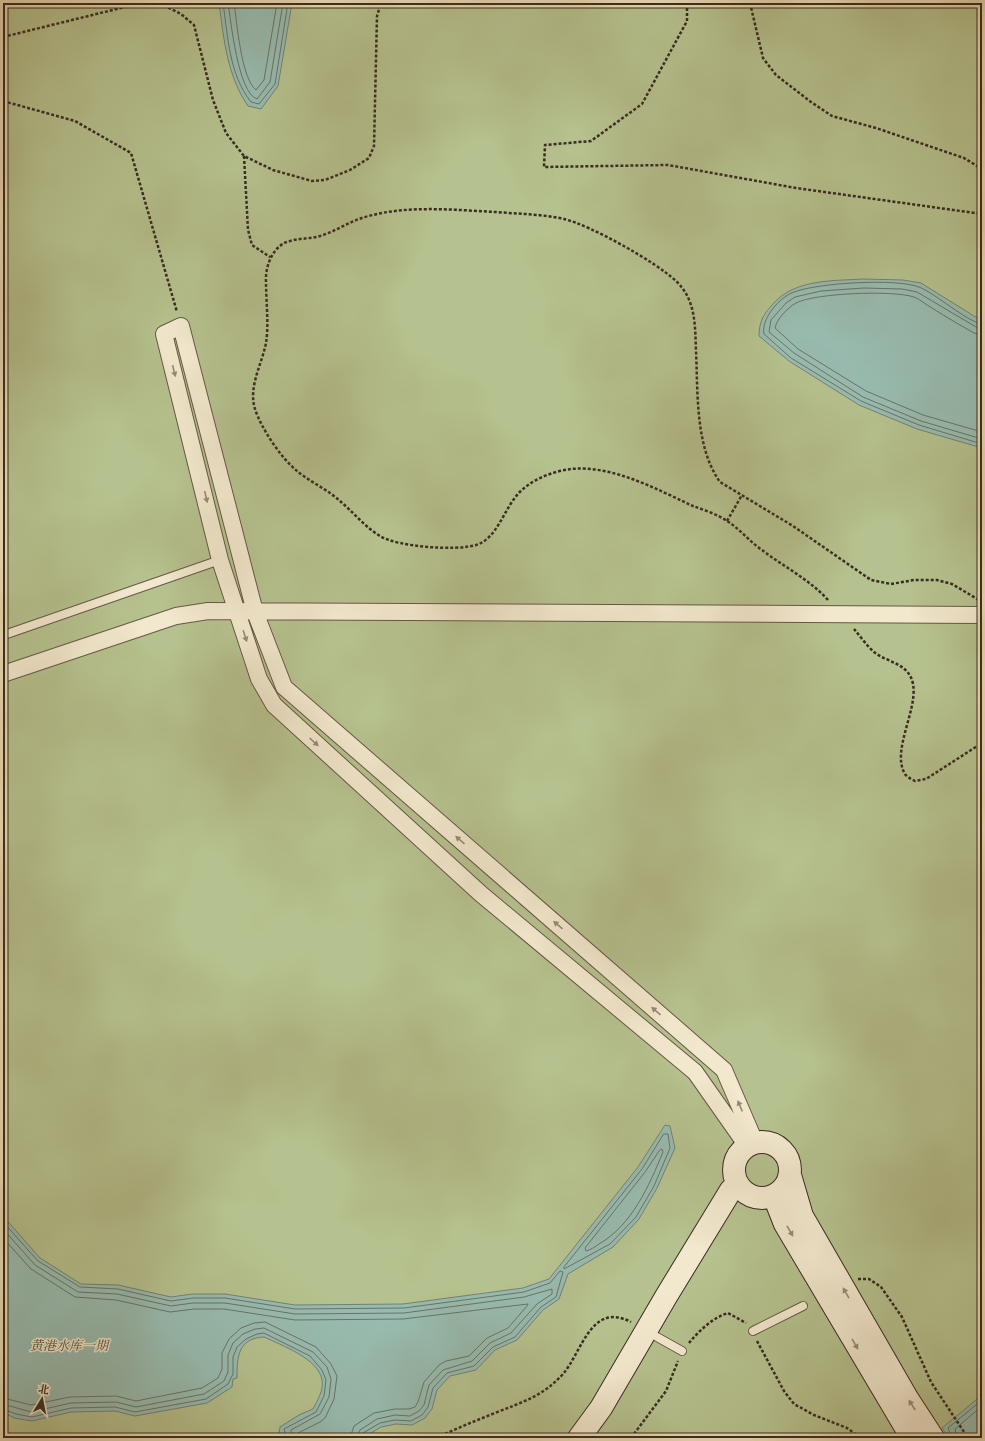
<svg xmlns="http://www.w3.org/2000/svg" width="985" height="1441" font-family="'Sorts Mill Goudy','Noto Serif SC',serif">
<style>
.green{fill:#b5c18e;stroke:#777658}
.water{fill:#98bbaf;stroke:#728276}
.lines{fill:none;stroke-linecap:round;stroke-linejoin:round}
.shore{stroke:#687468;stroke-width:1}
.lane-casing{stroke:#665845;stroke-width:10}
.street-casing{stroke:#665845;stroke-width:18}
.secondary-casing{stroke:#392c21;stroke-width:24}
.path{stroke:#392c21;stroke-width:2.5;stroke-dasharray:3 2;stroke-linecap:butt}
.lane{stroke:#f2e8cd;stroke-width:8}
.street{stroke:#f2e8cd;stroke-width:16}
.secondary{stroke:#f2e8cd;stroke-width:22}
.oneway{fill:#968a77}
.labels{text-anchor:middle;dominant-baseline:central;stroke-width:3;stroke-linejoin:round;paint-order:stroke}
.water-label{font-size:13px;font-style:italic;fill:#515044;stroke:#f2e8cd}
</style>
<rect width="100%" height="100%" fill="#ebdbb2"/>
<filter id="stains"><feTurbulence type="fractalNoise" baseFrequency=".005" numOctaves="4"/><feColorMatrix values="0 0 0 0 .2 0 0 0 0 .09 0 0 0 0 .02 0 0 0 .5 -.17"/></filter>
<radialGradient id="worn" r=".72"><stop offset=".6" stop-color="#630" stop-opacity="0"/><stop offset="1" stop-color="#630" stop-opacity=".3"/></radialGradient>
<!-- green -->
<path class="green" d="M3 3H982V1438H3Z"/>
<!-- water -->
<path class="water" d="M219 3H292L278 86 261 109 248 106C227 75 224 40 219 3Z
M863 279 903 280 921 283 982 321V448L917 429 859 405 789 361 759 336C759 322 763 315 772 305 794 279 831 281 863 279Z
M665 1125 670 1126 675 1148 657 1188 639 1219 613 1247 568 1274 559 1299 543 1310 517 1340 495 1350 476 1370 450 1376 437 1390 432 1409 425 1418 412 1425 396 1424 381 1427 366 1436 351 1438H292L279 1434 280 1427 299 1415 313 1409C317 1401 324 1390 322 1380 319 1359 281 1345 264 1337 238 1338 237 1357 237 1378L233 1379 232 1387 207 1403 135 1416 115 1411 71 1412 32 1421 14 1418 3 1412V1216L40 1258 81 1284 118 1285 171 1297 192 1294H225L295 1305 403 1304 523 1288 549 1279 638 1167Z
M982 1395V1437L949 1438 942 1428Z"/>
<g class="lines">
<!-- shore -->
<path class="shore" d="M223 3C228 37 229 74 251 102L259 104 275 84 288 3
M228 3C231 21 238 93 257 99L270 82 283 3
M234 3C237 22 241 78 256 90L264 80 277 3
M982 324C967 322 935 293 919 287 895 278 818 283 794 292 780 297 761 318 764 334L791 358 861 401 919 425 982 444
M982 329 976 327 917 292 902 289 864 288 821 291 795 297 786 303 771 320 769 332 794 353 863 397 921 421 982 439
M982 335 974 333C960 325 946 317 932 308 926 305 920 299 914 297 893 290 815 293 796 303 787 308 777 319 775 328L798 349 866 391 923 415 982 432
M664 1134H668L670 1148 654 1186 636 1217 610 1244 564 1269V1267L642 1169Z
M660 1150 662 1149 663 1152C649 1186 632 1225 599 1244 595 1247 590 1250 586 1251L585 1248 645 1172Z
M3 1222 38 1261 80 1287 118 1289 171 1301 193 1298H225L295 1309 404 1308 524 1292 550 1283 560 1271 563 1272 556 1297 541 1307 515 1337 493 1347 474 1366 447 1373 433 1388 428 1407 422 1415 411 1421 395 1420 380 1423 363 1433 361 1438
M3 1229 35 1265 78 1292 117 1294 171 1306 193 1303H225L295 1314 404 1313 524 1297 552 1289V1294L537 1304 511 1333 490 1343 472 1361 443 1370 429 1385 424 1405 419 1411 410 1416 395 1415 377 1419 360 1430 356 1438
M3 1238 31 1269 75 1297 116 1300 170 1312 194 1309H224L295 1320 403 1319 528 1304 527 1306 508 1328 487 1338 469 1356 446 1361 439 1365 424 1382 418 1402 415 1407 409 1409H395L374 1413 354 1426 350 1438
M3 1398 31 1405 70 1397 116 1396 136 1401 202 1388 218 1378 222 1369V1353L229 1339 241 1328 254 1323 265 1322 316 1347 331 1364 337 1376 334 1399 325 1418 320 1422 298 1433V1438
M3 1404 31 1412 71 1403 116 1402 136 1407 204 1394 224 1381 228 1372V1355L233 1343 243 1334 255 1329 264 1328 313 1352 327 1367 331 1379 329 1397 320 1414 291 1430 292 1438
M3 1409 16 1414 32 1417 71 1408 115 1407 135 1412 206 1399 228 1384 233 1374V1357L237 1347 246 1339 257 1334 264 1333 310 1356 322 1370 326 1380 324 1396 316 1412 284 1429 287 1438
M952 1438 948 1428 982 1400
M957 1438 955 1429 982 1406"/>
<!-- lane casing -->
<g class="lane-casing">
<path id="lane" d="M4 635 220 560
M753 1331 803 1306
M657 1337 682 1351"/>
</g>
<!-- street casing -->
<g class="street-casing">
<path id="street" d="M3 674 176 616 208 611 982 615
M747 1146 695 1072 481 894 274 705 259 679 220 560 164 334 181 326 255 612 284 687 724 1070 755 1142"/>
</g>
<!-- secondary casing -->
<g class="secondary-casing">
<path id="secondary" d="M734 1170a28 28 0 1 1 56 0a28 28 0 1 1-56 0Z
M790 1175 802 1216 907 1398 933 1438
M774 1196 785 1224 912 1438
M579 1438 601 1408 667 1295 731 1190 738 1184"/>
</g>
<!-- path -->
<path class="path" d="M687 3V21L642 104 591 141 545 145 544 167 668 165 796 188 982 214
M750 3 763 58 776 75 811 102 832 116 876 128 964 158 982 169
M3 37 141 3 165 6 181 14 194 25 213 100 226 133 244 156 273 170 312 181 325 180 350 170 369 158 374 146 377 16 381 3
M3 101 75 121 131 153 177 312
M244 156 248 230 252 245 270 257
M727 521 742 495
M828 600C809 579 784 567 762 550 750 542 740 529 727 521 717 514 704 510 693 506 656 489 613 465 571 469 553 471 530 480 518 494 504 509 497 539 476 545 455 551 398 547 380 536 365 527 353 512 340 501 327 489 310 482 297 471 281 458 261 428 255 409 248 387 262 364 266 343 269 324 266 302 266 282 265 266 273 245 290 241 300 238 310 239 320 236 337 231 351 220 369 216 409 205 455 210 496 212 519 214 542 214 564 219 590 225 656 262 676 281 696 300 695 325 696 351 698 393 695 447 720 482L793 526 871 580 891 584 914 580H937L952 584 979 600
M854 629C860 636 867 646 874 652 888 663 909 663 913 684 918 710 891 751 905 774 907 777 911 779 915 781L926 779 982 743
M858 1279H869L881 1287 902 1317 931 1382 968 1438
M757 1341 784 1391 794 1404 814 1415 847 1428 861 1438
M689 1343C699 1331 712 1318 728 1313L746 1323
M436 1438C455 1429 475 1421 495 1413 522 1402 542 1397 563 1374 582 1352 591 1301 631 1322
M631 1438 666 1391 678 1361"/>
<!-- lane -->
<use href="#lane" class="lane"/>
<!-- street -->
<use href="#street" class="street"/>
<!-- secondary -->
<use href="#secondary" class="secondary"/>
</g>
<!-- one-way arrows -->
<defs><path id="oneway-solid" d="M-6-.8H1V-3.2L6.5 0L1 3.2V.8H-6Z"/></defs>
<g class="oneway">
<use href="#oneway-solid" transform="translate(174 371) rotate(76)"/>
<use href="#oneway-solid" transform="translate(206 497) rotate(77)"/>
<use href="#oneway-solid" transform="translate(245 636) rotate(72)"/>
<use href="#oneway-solid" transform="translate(314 742) rotate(42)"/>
<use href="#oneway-solid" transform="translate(460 840) rotate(-139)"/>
<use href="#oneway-solid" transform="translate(558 925) rotate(-139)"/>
<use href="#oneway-solid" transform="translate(656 1011) rotate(-139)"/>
<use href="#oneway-solid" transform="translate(740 1106) rotate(-113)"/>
<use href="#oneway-solid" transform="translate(790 1231) rotate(60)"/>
<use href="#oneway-solid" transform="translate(846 1293) rotate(-120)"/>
<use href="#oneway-solid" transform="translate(855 1344) rotate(60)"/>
<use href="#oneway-solid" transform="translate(912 1405) rotate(-123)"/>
</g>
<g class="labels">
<!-- water labels -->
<g class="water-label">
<text x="69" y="1347">黄港水库一期</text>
</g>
</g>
<!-- margin -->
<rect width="985" height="1441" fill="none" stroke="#ebdbb2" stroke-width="16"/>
<rect x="4" y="4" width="977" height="1433" fill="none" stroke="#392c21" stroke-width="2"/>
<rect x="8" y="8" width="969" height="1425" fill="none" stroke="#392c21"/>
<!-- north arrow -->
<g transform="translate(42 1399) rotate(10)" stroke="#f2e8cd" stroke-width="3" paint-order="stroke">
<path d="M0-3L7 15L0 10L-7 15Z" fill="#392c21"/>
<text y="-6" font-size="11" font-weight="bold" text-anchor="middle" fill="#392c21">北</text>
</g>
<rect width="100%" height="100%" filter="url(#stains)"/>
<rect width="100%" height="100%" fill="url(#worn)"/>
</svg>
